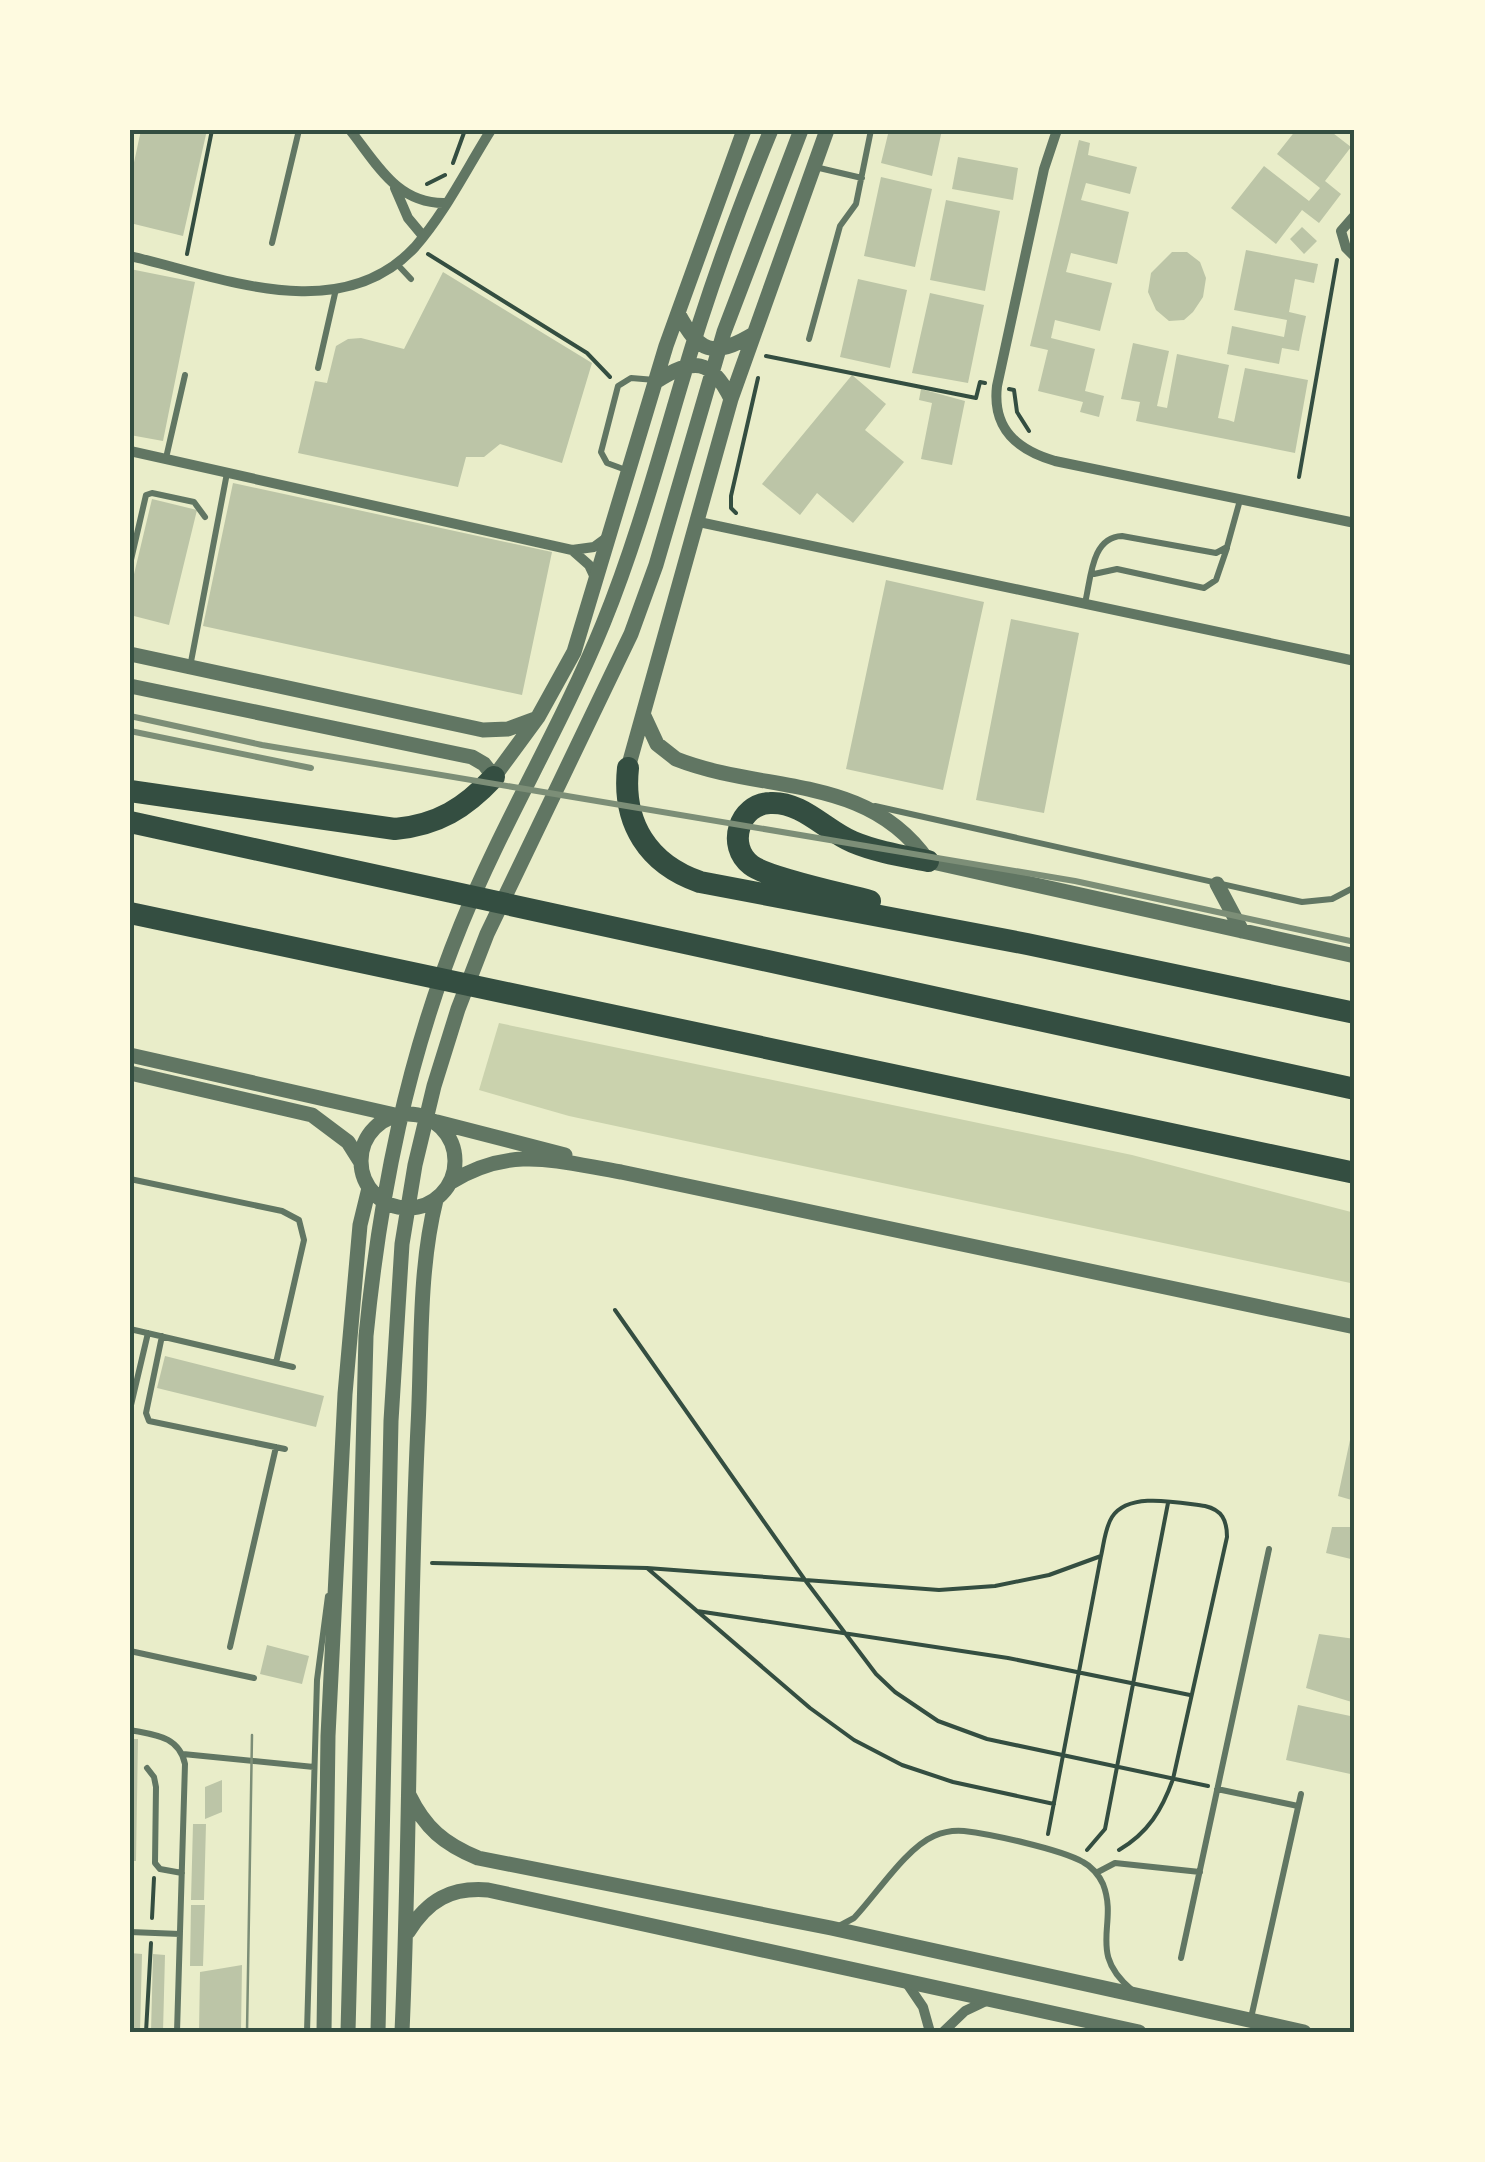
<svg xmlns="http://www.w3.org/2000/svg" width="1485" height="2162" font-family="'Varela Round',sans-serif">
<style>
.green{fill:#cad2ad}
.building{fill:#bcc5a7}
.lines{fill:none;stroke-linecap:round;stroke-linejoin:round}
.path{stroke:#344e41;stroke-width:4}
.service{stroke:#617663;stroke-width:6}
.minor{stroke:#617663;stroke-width:10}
.tertiary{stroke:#617663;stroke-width:15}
.motorway{stroke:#344e41;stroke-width:22}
.tram{stroke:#7c8e77;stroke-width:2.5}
.rail{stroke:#7c8e77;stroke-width:6}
.neatline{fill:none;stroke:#344e41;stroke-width:4}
</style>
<rect width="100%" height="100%" fill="#e9edc9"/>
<!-- green -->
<path class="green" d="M499 1023 1132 1155 1355 1213V1284L569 1116 479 1090Z"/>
<!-- building -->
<path class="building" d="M141 130H207L183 236 130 223V181Z
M889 130H942L932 176 881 163Z
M1296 130H1329L1351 147 1325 181 1341 194 1319 223 1302 210 1276 244 1231 208 1264 166 1309 201 1320 188 1277 154Z
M1079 140 1090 143 1088 155 1137 167 1130 194 1086 183 1081 200 1129 212 1117 264 1071 253 1066 272 1112 283 1100 331 1055 320 1051 338 1095 349 1085 391 1104 396 1099 417 1080 412 1083 402 1038 391 1048 350 1030 346Z
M958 157 1018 168 1013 200 952 189Z
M881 177 932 189 915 267 864 256Z
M946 200 1000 211 985 291 930 280Z
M1302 227 1317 241 1304 254 1290 239Z
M1246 250 1318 264 1314 283 1295 279 1289 312 1306 316 1302 335 1299 351 1282 348 1279 364 1227 354 1232 326 1284 337 1287 320 1234 310Z
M1172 252H1187L1200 262 1206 278 1203 297 1193 312 1184 320 1169 321 1156 310 1148 292 1151 273Z
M130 269 195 282 163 441 130 435Z
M443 272 592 363 562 463 500 444 484 457H466L458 487 298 453 315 381 327 383 336 346 348 339 361 338 404 349Z
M858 279 907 290 890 368 840 357Z
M930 293 984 305 968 383 912 373Z
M1133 343 1169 351 1157 406 1167 408 1177 354 1229 365 1218 418 1228 420 1234 422 1245 368 1308 380 1295 453 1136 421 1140 402 1121 399Z
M852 375 886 404 865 430 904 462 853 523 817 493 800 515 762 484Z
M921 389 965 401 952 465 921 459 932 403 919 400Z
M233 483 552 552 522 695 203 626Z
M152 499 197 510 169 625 130 615V591Z
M886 580 984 602 943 790 846 769Z
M1011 619 1079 633 1044 813 976 800Z
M165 1356 324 1396 316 1427 157 1388Z
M1353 1426H1355V1501L1338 1496Z
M1332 1527H1355V1560L1326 1553Z
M1319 1634 1355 1639V1703L1306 1688Z
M267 1645 309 1656 302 1684 260 1674Z
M1298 1705 1355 1717V1775L1286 1760Z
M130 1739H138L136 1861H130Z
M222 1780V1812L205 1819V1787Z
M193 1824H206L204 1900H191Z
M191 1905H205L203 1966H190Z
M130 1953 142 1954 140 2032H130Z
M153 1954 165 1955 163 2032H151Z
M242 1965 241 2032H199L200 1972Z"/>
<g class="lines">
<!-- path -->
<path class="path" d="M453 163 465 130
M427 184 445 175
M187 254 212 130
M428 254 587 353 610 377
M766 356 976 398 980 382 985 383
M1009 389 1014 390 1017 412 1029 431
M1299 477 1337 260
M736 513 731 508V496L758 378
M615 1310 805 1580 876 1674 895 1692 938 1721 987 1739 1208 1786
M432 1563 647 1568 939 1590 995 1586 1049 1575 1101 1556
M647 1568 810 1708 854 1740 902 1765 953 1782 1054 1804
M697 1611 1008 1658 1190 1695
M1048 1834 1101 1556C1104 1543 1105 1528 1112 1517 1129 1491 1179 1503 1205 1506 1222 1510 1227 1520 1227 1537L1173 1779C1162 1810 1148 1833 1119 1850
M1087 1850 1105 1829 1168 1503
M152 1918 154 1878
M146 2032 151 1943"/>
<!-- service -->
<path class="service" d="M815 167 862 178
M272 243 299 130
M396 263 411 279
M809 339 840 226 856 204 871 130
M318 368 336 289
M166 458 185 375
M626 470 607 463 601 452 618 386 631 378 655 380
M130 564 146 495 152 493 194 502 205 517
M1094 574 1117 569 1204 588 1216 580 1227 548
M1085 603C1091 579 1091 537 1122 536L1216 553 1227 547 1240 500
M190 667 227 473
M875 806 1302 902 1332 899 1355 887
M130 1179 282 1211 299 1220 304 1240 276 1363
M130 1329 293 1367
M162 1336 146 1413 149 1421 285 1449
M131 1405 148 1333
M230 1647 276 1447
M130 1651 254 1678
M130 1730C155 1735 179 1736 185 1764L177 2032
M183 1754 314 1767
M147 1768 154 1777 156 1787 155 1863 160 1869 182 1873
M1217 1789 1298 1806
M1096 1873 1115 1863 1200 1872
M839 1926 854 1918C876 1895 906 1848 934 1836 943 1832 953 1830 964 1831 990 1834 1060 1849 1083 1862 1091 1866 1099 1875 1103 1884 1119 1925 1086 1952 1132 1990
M130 1932 180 1934
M1181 1958 1269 1549
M1251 2018 1301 1794
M307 2032 317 1680 328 1596"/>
<!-- minor -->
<path class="minor" d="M350 130C377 164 397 204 445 203
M1057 130 1044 169 997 386C992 429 1017 450 1055 461L1355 523
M395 188 408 218 423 236
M1355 215 1341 231 1346 248 1355 257
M130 256C220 277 340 328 415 247 445 213 467 168 491 130
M130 451 572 550 594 547 609 536
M699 522 1355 661
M572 550 589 565 596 580
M906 1982 923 2007 930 2032
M943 2032 965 2011 986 2001"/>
<!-- tertiary -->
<path class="tertiary" d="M678 313C699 353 713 358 752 335
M657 381C693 358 711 358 731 399
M130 654 483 730 508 729 535 719
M130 686 472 757 484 764 494 777 538 717 574 652 666 346 744 130
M644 716 657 744 676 759C765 794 867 773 928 861L1355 956
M628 768 731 399 827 130
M1217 884 1242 931
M130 1055 395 1115
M130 1073 312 1115 348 1142 360 1161
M361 1161a47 47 0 1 1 94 0a47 47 0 1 1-94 0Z
M437 1122 565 1155
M451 1182C512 1145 555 1161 621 1172L1355 1327
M409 1795C425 1828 444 1844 478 1858L831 1928 1304 2032
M408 1932C428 1900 451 1887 488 1890L1139 2032
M324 2032 328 1736 345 1394 360 1225 369 1188
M348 2032 366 1336C380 1194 407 1058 461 925 503 822 561 727 603 624 643 526 668 422 700 322 721 257 745 193 771 130
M378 2032 391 1421 402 1244 415 1165 434 1086 458 1009 487 934 631 634 656 565 724 332 801 130
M402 2032C411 1830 408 1628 418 1426 422 1352 418 1272 436 1200"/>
<!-- motorway -->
<path class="motorway" d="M628 768C622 823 648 864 700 882L1027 944 1355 1013
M130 791 395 829C438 825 465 808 494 777
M130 822 1355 1089
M870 901C845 894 767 878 751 865 726 846 739 804 770 803 802 801 826 831 853 842 877 852 903 856 928 861
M130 913 1355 1173"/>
<!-- tram -->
<path class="tram" d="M247 2032 252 1735"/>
<!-- rail -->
<path class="rail" d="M130 716 262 745 1075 881 1355 942
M130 731 311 768"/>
</g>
<!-- border -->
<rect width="1485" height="2162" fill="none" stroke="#fefae0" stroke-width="265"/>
<rect x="132" y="132" width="1220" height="1898" class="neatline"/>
</svg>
